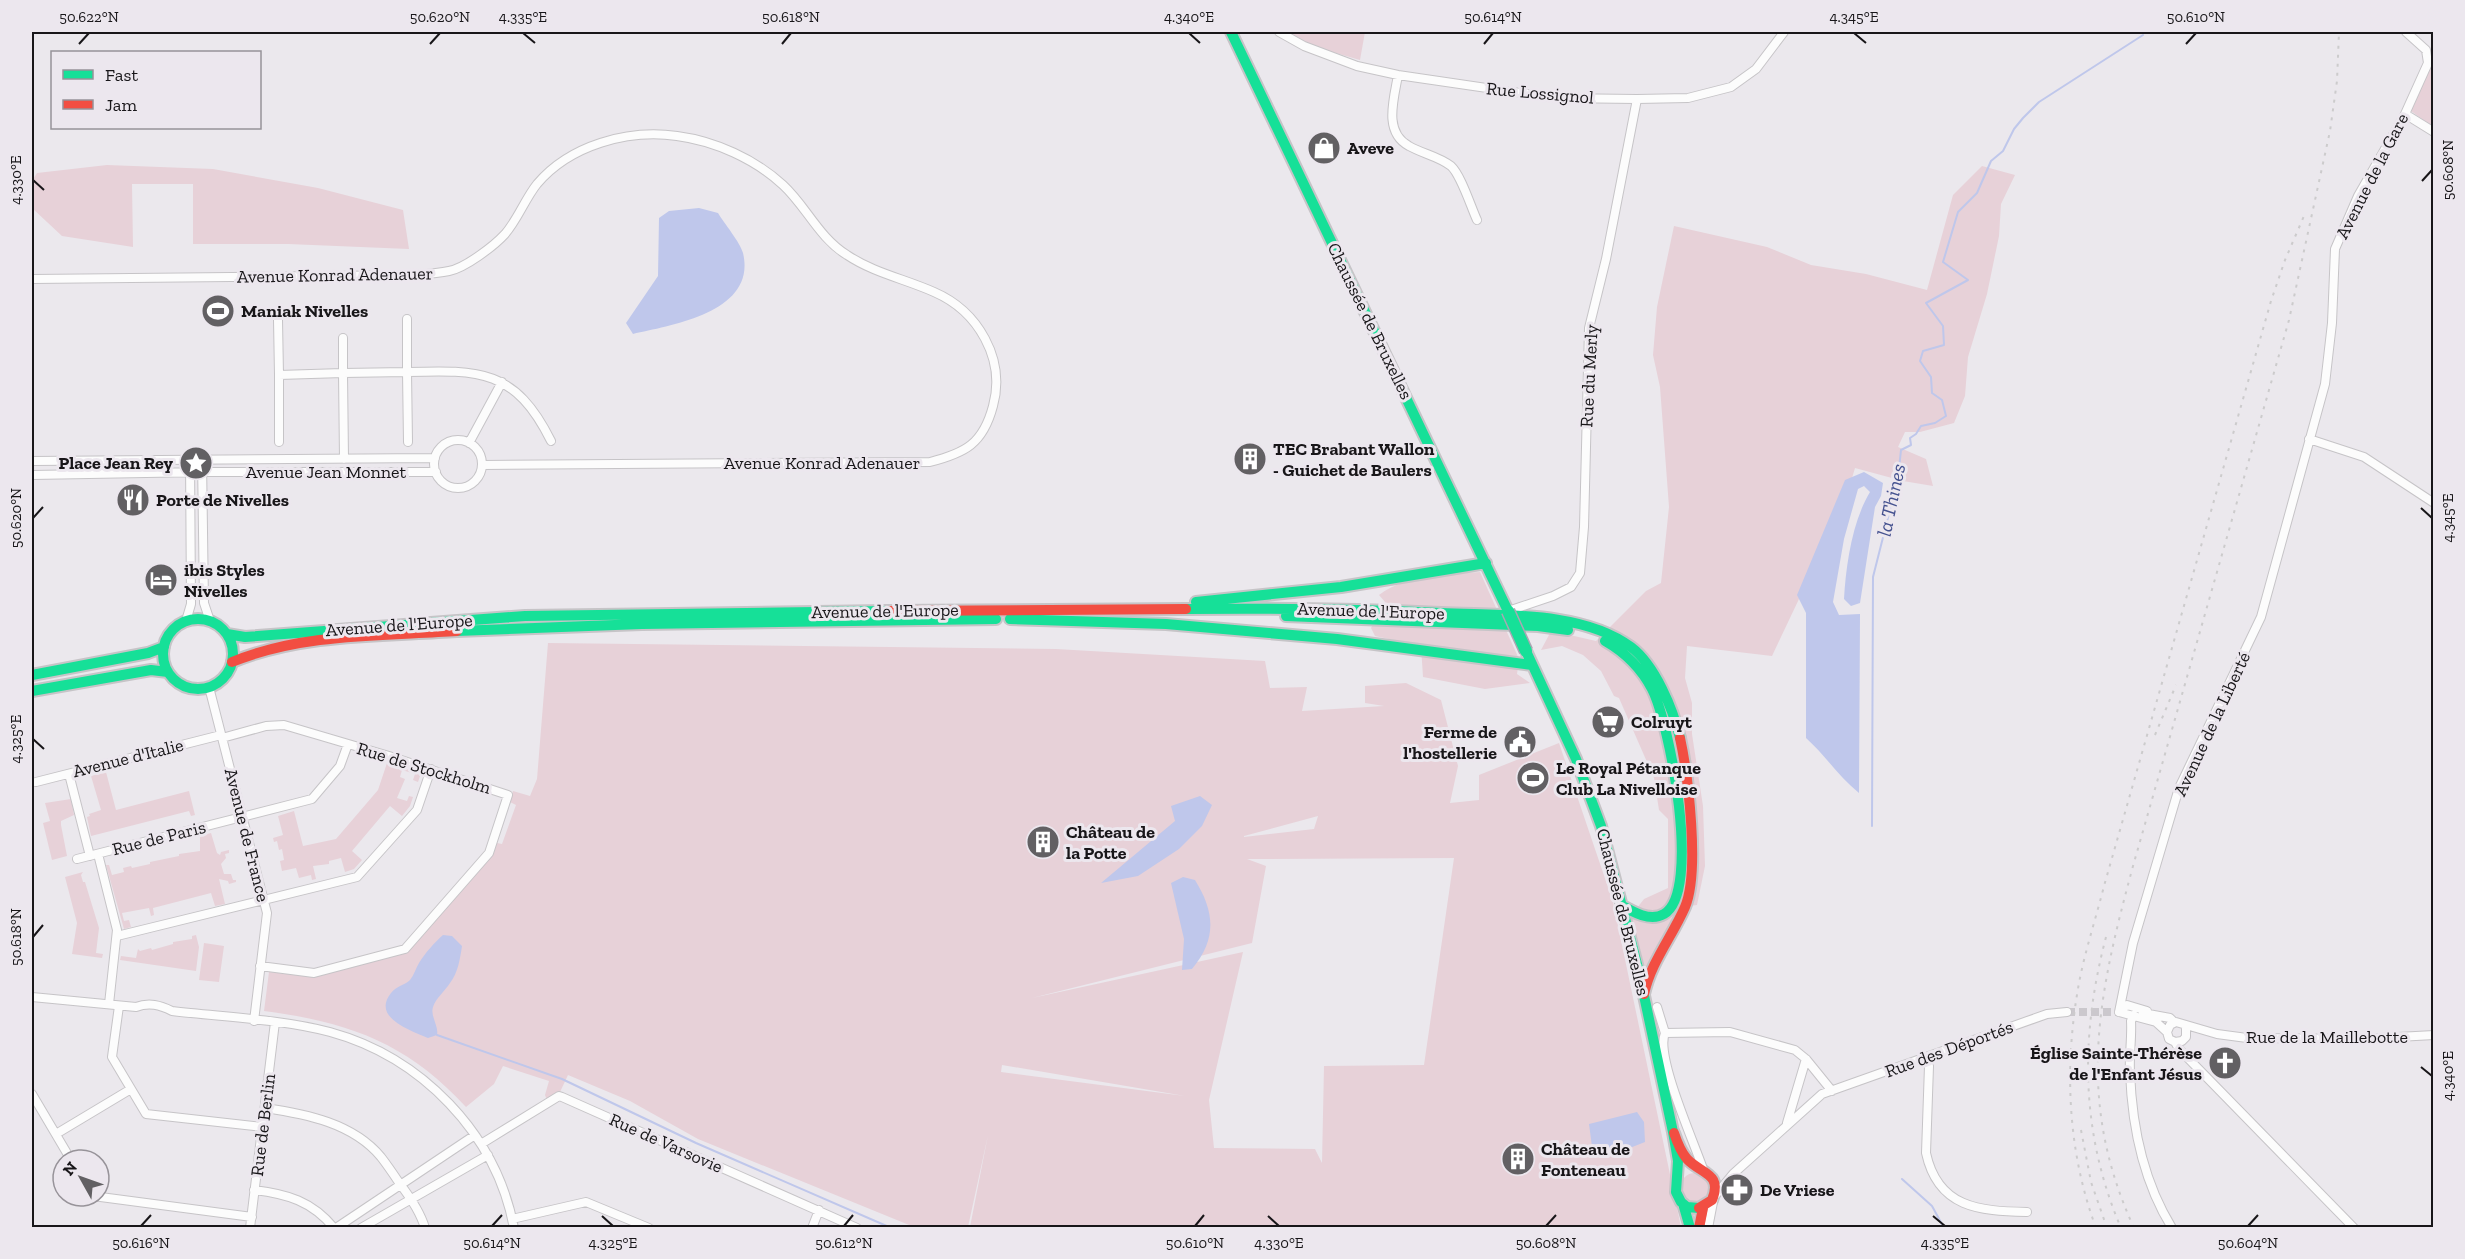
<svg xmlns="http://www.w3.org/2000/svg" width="2465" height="1259" font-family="'Zilla Slab',serif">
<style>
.green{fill:#e7d1d8;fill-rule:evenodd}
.water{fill:#bfc7eb}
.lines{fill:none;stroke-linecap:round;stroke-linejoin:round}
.stream{stroke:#bfc7eb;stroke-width:2}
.street-tunnel{stroke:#cbc8cd;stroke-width:8;stroke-dasharray:8 4;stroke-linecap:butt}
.street-casing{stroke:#c6c4c7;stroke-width:10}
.fast-casing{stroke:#c6c4c7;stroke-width:14}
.jam-casing{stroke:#c6c4c7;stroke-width:14}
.street{stroke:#fcfcfc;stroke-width:8}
.fast{stroke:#16e098;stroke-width:10}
.jam{stroke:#f24e42;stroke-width:10}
.rail{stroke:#cccbcc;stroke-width:2;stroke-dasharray:3 6;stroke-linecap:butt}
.fast-bridge-casing{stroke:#aaa6b3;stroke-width:15;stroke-linecap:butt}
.fast-bridge{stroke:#16e098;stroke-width:12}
.ticks{fill:none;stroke:#181619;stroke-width:2}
.labels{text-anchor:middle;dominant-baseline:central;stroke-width:6;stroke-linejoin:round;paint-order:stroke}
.street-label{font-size:18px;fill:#181619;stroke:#ece7ee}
.poi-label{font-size:18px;font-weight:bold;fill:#181619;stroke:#ece7ee;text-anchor:start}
.water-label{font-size:20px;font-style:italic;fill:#44518f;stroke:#ece7ee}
.neatline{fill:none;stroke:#181619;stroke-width:2}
.ticks-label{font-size:15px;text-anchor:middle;fill:#181619}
</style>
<rect width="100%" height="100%" fill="#ebe8ed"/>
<!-- green -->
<path class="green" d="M1288 32H1365L1360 60 1315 47Z
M2433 59V127L2411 111V105Z
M107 165 213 169 318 188 403 210 409 249 288 244H193V184H132L133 247 62 236 32 208V181L37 173Z
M1982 166 2015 175 2001 204 1999 236 1987 294 1968 357 1965 396 1954 423 1920 432H1905L1898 447 1926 459 1933 486 1903 481 1855 468 1845 502 1772 656 1687 646 1685 678 1692 703V734L1703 806 1705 866 1697 905 1652 911 1637 908 1644 899 1668 888V819L1659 810 1654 778 1619 698 1614 696 1601 671 1583 655 1562 646 1541 650 1550 633H1561L1596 641 1646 591 1661 583 1669 507 1660 387 1653 355 1657 307 1674 226 1767 247 1811 265 1866 274 1927 290 1953 195Z
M1480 572 1519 659 1517 674 1530 683 1485 689 1423 677 1421 646 1375 636 1371 628 1385 602 1379 595C1407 574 1447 575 1480 572Z
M548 643 1056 649 1265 661 1270 688 1307 687 1302 711 1384 706 1365 703V686L1406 683 1441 700 1458 766 1450 803 1479 800V775L1559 743 1613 902 1681 1227H970L988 1135 968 1227H914L698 1139 630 1101 568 1075 560 1092 547 1100 545 1095 549 1081 503 1066 494 1084 466 1107C407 1043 349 1022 264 1011L269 972 314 977 407 953 493 854 497 843 502 844 516 805 510 802 513 791 530 796 537 779ZM1318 816 1314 829 1244 837V836ZM1454 858 1424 1065 1324 1066 1322 1163 1315 1149 1214 1148 1209 1100 1243 952 1032 998 1252 943 1266 866 1247 859ZM1002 1065 1185 1096 1001 1072Z
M387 763 421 773 418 782 413 780 415 774 402 770 400 777 405 779 397 798 407 801 409 796 413 797 410 806 402 816 390 806 352 851 362 860 354 869 345 872 341 858 329 861V864L313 866 316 879 312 880 311 875 299 878 296 868 282 871 280 861 284 860 282 849 279 850 277 841 274 842 273 838 283 835 278 816 294 811 303 846 336 839 378 790Z
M106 772 116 810 189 791 195 815 191 816 189 811 91 836 87 817 90 816 89 814 101 810 91 776Z
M71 799 74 815 61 821V825L67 856 52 860 43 823 50 821 45 803Z
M211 833 217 853 220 855 221 852 229 850V853L225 854 226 858 221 864 224 874H231L233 880H236V882L229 884 228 881 219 879 225 904 215 906 211 893 153 908 154 915 151 916 149 908 122 913 124 921 129 920 131 927 124 929 106 865H109L112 875 124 872 123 868 131 866 132 868 150 864V862L179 856V854L200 851V836Z
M83 872 81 875 83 882H85L99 928 96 953 103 954 102 958 72 954 77 923 65 877Z
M1678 912 1646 971 1631 917 1651 923Z
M196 935 199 947 196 971 120 960 121 956 136 958 138 949 140 951 151 948 152 950 173 944V942L192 939V936Z
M204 943 224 946 219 982 199 980Z
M1680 1188a15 15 0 1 1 30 0a15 15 0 1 1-30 0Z"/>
<!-- water -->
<path class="water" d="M699 208 718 213C724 223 740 242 743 253 757 312 673 325 633 334L626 323 658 276 659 218 669 211Z
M1864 472 1883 483 1881 496 1875 507 1860 603 1851 606 1844 599C1846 565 1852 522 1870 492L1864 486 1858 489 1844 539 1833 602 1839 615 1860 614 1859 793C1839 777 1825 755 1806 738V613L1797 595 1845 480Z
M1200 796 1212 805 1202 826 1179 849 1138 876 1101 883 1175 821 1171 806Z
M1183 877 1195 880C1215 912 1217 939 1192 969L1182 970 1184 939 1171 883Z
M443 935 452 936 462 946C460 959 458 973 450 983 445 991 436 998 433 1007 430 1016 439 1026 437 1035L428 1038C412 1031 371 1018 391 993 396 986 405 985 410 980 414 975 416 968 419 963 425 953 435 942 443 935Z
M1637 1112 1644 1122 1645 1142 1612 1155 1593 1154 1589 1124Z"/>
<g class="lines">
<!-- stream -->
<path class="stream" d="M2148 32H2149
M1872 826 1873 577 1898 478 1901 450 1911 445 1910 438 1916 434 1921 426 1935 423 1946 416 1942 400 1932 393 1931 377 1920 361 1923 351 1944 345 1943 326 1926 303 1968 280 1943 262 1958 212 1977 193 1991 161 2003 151 2014 129 2023 118 2039 102 2143 35
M437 1035 562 1079 696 1143 889 1227
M1902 1179 1932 1206 1944 1228"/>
<!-- street-tunnel -->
<path class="street-tunnel" d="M2067 1012H2119"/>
<!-- street casing -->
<g class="street-casing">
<path id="street" d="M1279 32 1304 46 1357 66 1398 75 1555 98 1637 99 1688 98 1731 87 1756 69 1784 32
M1398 75C1394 99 1383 132 1409 146 1423 154 1438 156 1451 166 1461 175 1471 207 1477 220
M2405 114 2434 132
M32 279 417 275C428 274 439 273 449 271 465 268 494 246 505 234 518 219 525 199 537 184 570 145 628 129 677 136 715 141 755 159 783 185 806 206 819 238 847 255 874 273 905 279 934 292 978 311 1006 359 993 406 983 444 965 453 930 462L482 465
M278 320 279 375 343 373 344 459
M343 338V373L407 372V319
M279 375V442
M2309 439 2364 457 2434 503
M434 464a24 24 0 1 1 48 0a24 24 0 1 1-48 0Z
M408 442 407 372C480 370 515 369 551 441
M469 443 502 382
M202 459 204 603 210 621
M32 461 435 458
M32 475 203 472H436
M1508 611 1553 596 1571 587 1580 573 1584 527 1589 328 1606 259 1637 99
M186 621 191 604 190 459
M209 687 267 913 254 1021
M222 738 266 726 284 725 389 756 508 795 489 853 405 949 314 973 260 966
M69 774 90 856
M36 782 221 735
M98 854 117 930 109 1004
M77 859 312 799 340 766 348 744
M117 936 357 877 417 810 431 769
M32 997 136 1007C149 1002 160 1005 172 1011 222 1017 281 1019 330 1032 421 1057 496 1133 514 1228
M119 1006 112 1057 146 1114 262 1127
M1657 1007 1665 1033
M2119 1012 2133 943 2179 788 2261 617 2325 384 2332 323 2335 249 2358 196 2405 114 2428 63 2426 50 2406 32
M2119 1012 2156 1022 2167 1032 2169 1039 2175 1042 2179 1049 2354 1228
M2119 1012 2127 1005 2147 1011
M2143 1013 2170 1018 2174 1022
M2134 1015 2131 1021C2132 1038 2129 1055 2130 1072 2132 1127 2143 1181 2172 1228
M2167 1032 2170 1025 2176 1022 2217 1034 2247 1038 2361 1039 2434 1035
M1665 1033 1730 1032 1795 1050 1806 1059 1832 1091
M1665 1033C1655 1056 1694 1142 1703 1169
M2175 1042 2182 1041 2186 1037V1026
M1927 1057 1929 1066 1926 1153C1938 1208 1979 1211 2027 1212
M32 1094 71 1160
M265 1108C306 1114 353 1123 381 1157 388 1166 394 1175 400 1184 410 1197 420 1211 425 1228
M1787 1123 1806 1059
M56 1134 131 1089
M481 1144 559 1096 562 1097 857 1228
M254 1190C287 1194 312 1201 334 1228
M93 1196 252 1217
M512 1219 586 1202 649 1228
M250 1228 275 1022
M336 1228 475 1135
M361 1228 488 1155
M812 1228 819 1210
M1708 1228 1714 1197 1733 1174 1822 1094 2047 1014 2067 1012"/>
</g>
<!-- fast casing -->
<g class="fast-casing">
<path id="fast" d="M1231 32 1508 611
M1196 602 1341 587 1486 563
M1186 609C1271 608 1356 609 1441 613 1500 616 1581 610 1631 647 1655 665 1673 709 1680 738
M1286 616 1538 626 1568 630
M1010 619 1166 624 1337 639 1532 665
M163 654a35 35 0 1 1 70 0a35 35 0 1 1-70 0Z
M457 631 642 624 996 619
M227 634 245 637 525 616 888 611
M1605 641C1626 653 1641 668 1652 689 1670 724 1702 892 1664 914 1650 922 1633 912 1621 905
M1526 651 1576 759 1601 826 1639 972 1673 1132 1678 1161 1676 1192 1681 1202 1687 1207 1699 1208
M32 675 148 653 164 647
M32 691 151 670 168 672
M1684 1207 1690 1228"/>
</g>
<!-- jam casing -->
<g class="jam-casing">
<path id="jam" d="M888 611 1186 609
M232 662C302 633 382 636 457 631
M1644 994C1651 962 1672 937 1685 907 1700 872 1688 775 1680 738
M1674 1133C1677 1142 1681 1152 1687 1159 1701 1174 1723 1173 1712 1200L1699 1208
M1699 1228 1703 1208"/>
</g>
<!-- street -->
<use href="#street" class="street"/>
<!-- fast -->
<use href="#fast" class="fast"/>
<!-- jam -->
<use href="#jam" class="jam"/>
<!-- rail -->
<path class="rail" d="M2155 735 2176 685
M2106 937C2080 1036 2080 1132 2121 1228
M2081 1130 2091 1182 2107 1228
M2096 1228C2067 1150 2064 1065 2079 983 2085 951 2096 918 2104 886L2271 301 2285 260 2304 216
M2134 1228C2075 1099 2098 996 2133 866L2289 320 2330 131 2337 81 2339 32"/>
<!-- fast-bridge casing -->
<g class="fast-bridge-casing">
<path id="fast-bridge" d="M1508 611 1526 651"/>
</g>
<!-- fast-bridge -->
<use href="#fast-bridge" class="fast-bridge"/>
</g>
<!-- ticks -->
<path class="ticks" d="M523 33 535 43M1189 33 1200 43M1854 33 1866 43M79 44 89 33M430 44 440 33M782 44 791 33M1484 44 1493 33M2186 44 2196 33M33 180 44 190M2422 181 2432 170M2421 508 2432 518M33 518 43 507M33 739 44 749M33 937 43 925M2421 1067 2432 1076M602 1216 613 1226M1268 1216 1279 1226M1933 1216 1945 1226M141 1226 151 1215M492 1226 502 1215M844 1226 853 1215M1195 1226 1204 1215M1546 1226 1556 1215M2248 1226 2258 1215"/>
<!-- icons -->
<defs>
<g id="shop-disc" transform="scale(1.725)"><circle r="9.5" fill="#626063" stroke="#ece7ee"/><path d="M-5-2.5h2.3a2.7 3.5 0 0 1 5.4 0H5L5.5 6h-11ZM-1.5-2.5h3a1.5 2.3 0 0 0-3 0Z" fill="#fff"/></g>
<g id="stadium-disc" transform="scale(1.725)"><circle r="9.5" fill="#626063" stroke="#ece7ee"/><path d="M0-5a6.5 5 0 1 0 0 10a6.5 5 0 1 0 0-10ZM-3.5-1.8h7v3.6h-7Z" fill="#fff"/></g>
<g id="building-disc" transform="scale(1.725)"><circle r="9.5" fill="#626063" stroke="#ece7ee"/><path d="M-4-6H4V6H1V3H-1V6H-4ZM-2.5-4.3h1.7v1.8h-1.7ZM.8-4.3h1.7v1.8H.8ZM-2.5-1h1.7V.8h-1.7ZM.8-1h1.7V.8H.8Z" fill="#fff"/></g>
<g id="sight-disc" transform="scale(1.725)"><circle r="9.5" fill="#626063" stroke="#ece7ee"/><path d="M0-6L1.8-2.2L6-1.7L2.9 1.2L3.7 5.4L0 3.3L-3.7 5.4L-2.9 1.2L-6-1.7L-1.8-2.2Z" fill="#fff"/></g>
<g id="restaurant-disc" transform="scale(1.725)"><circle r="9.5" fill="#626063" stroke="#ece7ee"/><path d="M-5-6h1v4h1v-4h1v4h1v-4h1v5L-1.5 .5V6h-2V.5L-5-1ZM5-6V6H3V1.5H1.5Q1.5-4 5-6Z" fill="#fff"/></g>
<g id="hotel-disc" transform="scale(1.725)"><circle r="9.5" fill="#626063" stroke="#ece7ee"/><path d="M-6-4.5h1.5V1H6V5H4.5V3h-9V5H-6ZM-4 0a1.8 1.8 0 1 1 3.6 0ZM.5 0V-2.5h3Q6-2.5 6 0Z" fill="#fff"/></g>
<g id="supermarket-disc" transform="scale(1.725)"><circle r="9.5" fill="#626063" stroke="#ece7ee"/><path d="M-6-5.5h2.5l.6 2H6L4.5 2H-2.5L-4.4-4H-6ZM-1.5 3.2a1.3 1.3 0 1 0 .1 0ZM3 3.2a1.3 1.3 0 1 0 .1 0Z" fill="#fff"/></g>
<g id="civic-disc" transform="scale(1.725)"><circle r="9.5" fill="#626063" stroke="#ece7ee"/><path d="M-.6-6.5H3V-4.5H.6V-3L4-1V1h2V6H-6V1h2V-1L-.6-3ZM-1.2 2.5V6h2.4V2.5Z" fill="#fff"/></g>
<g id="church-disc" transform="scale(1.725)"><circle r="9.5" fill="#626063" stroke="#ece7ee"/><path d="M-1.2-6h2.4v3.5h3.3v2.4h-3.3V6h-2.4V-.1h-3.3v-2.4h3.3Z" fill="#fff"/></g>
<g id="pharmacy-disc" transform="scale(1.725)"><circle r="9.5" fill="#626063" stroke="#ece7ee"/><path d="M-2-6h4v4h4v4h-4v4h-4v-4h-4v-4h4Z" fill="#fff"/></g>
</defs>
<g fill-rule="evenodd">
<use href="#shop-disc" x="1324" y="148"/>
<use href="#stadium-disc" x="218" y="311"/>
<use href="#building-disc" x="1250" y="459"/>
<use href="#sight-disc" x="196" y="463"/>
<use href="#restaurant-disc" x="133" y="500"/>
<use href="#hotel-disc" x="161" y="580"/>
<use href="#supermarket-disc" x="1608" y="722"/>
<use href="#civic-disc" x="1520" y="742"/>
<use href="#stadium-disc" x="1533" y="778"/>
<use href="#building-disc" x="1043" y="842"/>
<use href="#church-disc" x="2225" y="1063"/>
<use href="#building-disc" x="1518" y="1159"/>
<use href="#pharmacy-disc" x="1737" y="1190"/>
</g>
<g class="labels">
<!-- street labels -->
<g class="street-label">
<text transform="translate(1540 93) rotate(5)">Rue Lossignol</text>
<text transform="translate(2372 176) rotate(-63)">Avenue de la Gare</text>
<text transform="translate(335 275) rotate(-1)">Avenue Konrad Adenauer</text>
<text transform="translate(1370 321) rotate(64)">Chaussée de Bruxelles</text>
<text transform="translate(1589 376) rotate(-87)">Rue du Merly</text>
<text x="822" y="463">Avenue Konrad Adenauer</text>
<text x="326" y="472">Avenue Jean Monnet</text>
<text transform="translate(885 611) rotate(-1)">Avenue de l'Europe</text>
<text transform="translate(1371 611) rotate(2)">Avenue de l'Europe</text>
<text transform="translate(399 625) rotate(-4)">Avenue de l'Europe</text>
<text transform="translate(2212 724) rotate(-65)">Avenue de la Liberté</text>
<text transform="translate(128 758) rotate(-14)">Avenue d'Italie</text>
<text transform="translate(424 768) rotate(17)">Rue de Stockholm</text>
<text transform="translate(247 835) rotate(76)">Avenue de France</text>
<text transform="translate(159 838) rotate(-14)">Rue de Paris</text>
<text transform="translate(1623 912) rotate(76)">Chaussée de Bruxelles</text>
<text x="2327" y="1037">Rue de la Maillebotte</text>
<text transform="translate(1949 1049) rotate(-20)">Rue des Déportés</text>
<text transform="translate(263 1125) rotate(-83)">Rue de Berlin</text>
<text transform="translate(666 1143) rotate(24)">Rue de Varsovie</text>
</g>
<!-- poi labels -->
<g class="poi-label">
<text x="1347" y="148">Aveve</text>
<text x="241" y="311">Maniak Nivelles</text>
<text x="1273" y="449">TEC Brabant Wallon<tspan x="1273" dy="21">- Guichet de Baulers</tspan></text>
<text x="173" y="463" text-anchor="end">Place Jean Rey</text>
<text x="156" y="500">Porte de Nivelles</text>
<text x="184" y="570">ibis Styles<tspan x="184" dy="21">Nivelles</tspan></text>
<text x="1631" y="722">Colruyt</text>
<text x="1497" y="732" text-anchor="end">Ferme de<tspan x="1497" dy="21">l'hostellerie</tspan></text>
<text x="1556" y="768">Le Royal Pétanque<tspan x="1556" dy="21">Club La Nivelloise</tspan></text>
<text x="1066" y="832">Château de<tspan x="1066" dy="21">la Potte</tspan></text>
<text x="2202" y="1053" text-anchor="end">Église Sainte-Thérèse<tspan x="2202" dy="21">de l'Enfant Jésus</tspan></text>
<text x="1541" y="1149">Château de<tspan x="1541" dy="21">Fonteneau</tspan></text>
<text x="1760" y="1190">De Vriese</text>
</g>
<!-- water labels -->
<g class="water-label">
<text transform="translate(1891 500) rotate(-78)">la Thines</text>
</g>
</g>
<!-- border -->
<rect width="2465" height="1259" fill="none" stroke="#ece7ee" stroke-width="66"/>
<!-- legend -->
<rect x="51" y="51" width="210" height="78" fill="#ece7ee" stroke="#979399" stroke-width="1.5"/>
<rect x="63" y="70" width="30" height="9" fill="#16e098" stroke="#979399" stroke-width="1.5"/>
<text x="105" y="81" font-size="18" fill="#181619">Fast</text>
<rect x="63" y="100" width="30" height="9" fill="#f24e42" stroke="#979399" stroke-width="1.5"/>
<text x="105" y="111" font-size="18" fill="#181619">Jam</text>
<!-- north arrow -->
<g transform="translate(81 1178) rotate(310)"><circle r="28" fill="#ece7ee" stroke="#979399" stroke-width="1.5"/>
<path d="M0-4.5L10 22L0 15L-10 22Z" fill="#626063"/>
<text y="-9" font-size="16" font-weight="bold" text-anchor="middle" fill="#181619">N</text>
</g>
<rect x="33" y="33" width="2399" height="1193" class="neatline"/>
<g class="ticks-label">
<text x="89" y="22">50.622°N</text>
<text x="440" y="22">50.620°N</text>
<text x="523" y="22">4.335°E</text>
<text x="791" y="22">50.618°N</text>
<text x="1189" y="22">4.340°E</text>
<text x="1493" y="22">50.614°N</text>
<text x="1854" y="22">4.345°E</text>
<text x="2196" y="22">50.610°N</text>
<text transform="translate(2448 170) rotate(-90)" y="5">50.608°N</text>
<text transform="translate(16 180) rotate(-90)" y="5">4.330°E</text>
<text transform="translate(2448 518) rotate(-90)" y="5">4.345°E</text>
<text transform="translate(16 518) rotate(-90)" y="5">50.620°N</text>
<text transform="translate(16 739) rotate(-90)" y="5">4.325°E</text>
<text transform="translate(16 937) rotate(-90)" y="5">50.618°N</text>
<text transform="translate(2448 1076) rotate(-90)" y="5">4.340°E</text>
<text x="141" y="1248">50.616°N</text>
<text x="492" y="1248">50.614°N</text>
<text x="613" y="1248">4.325°E</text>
<text x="844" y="1248">50.612°N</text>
<text x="1195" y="1248">50.610°N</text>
<text x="1279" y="1248">4.330°E</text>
<text x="1546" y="1248">50.608°N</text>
<text x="1945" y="1248">4.335°E</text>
<text x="2248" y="1248">50.604°N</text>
</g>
</svg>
